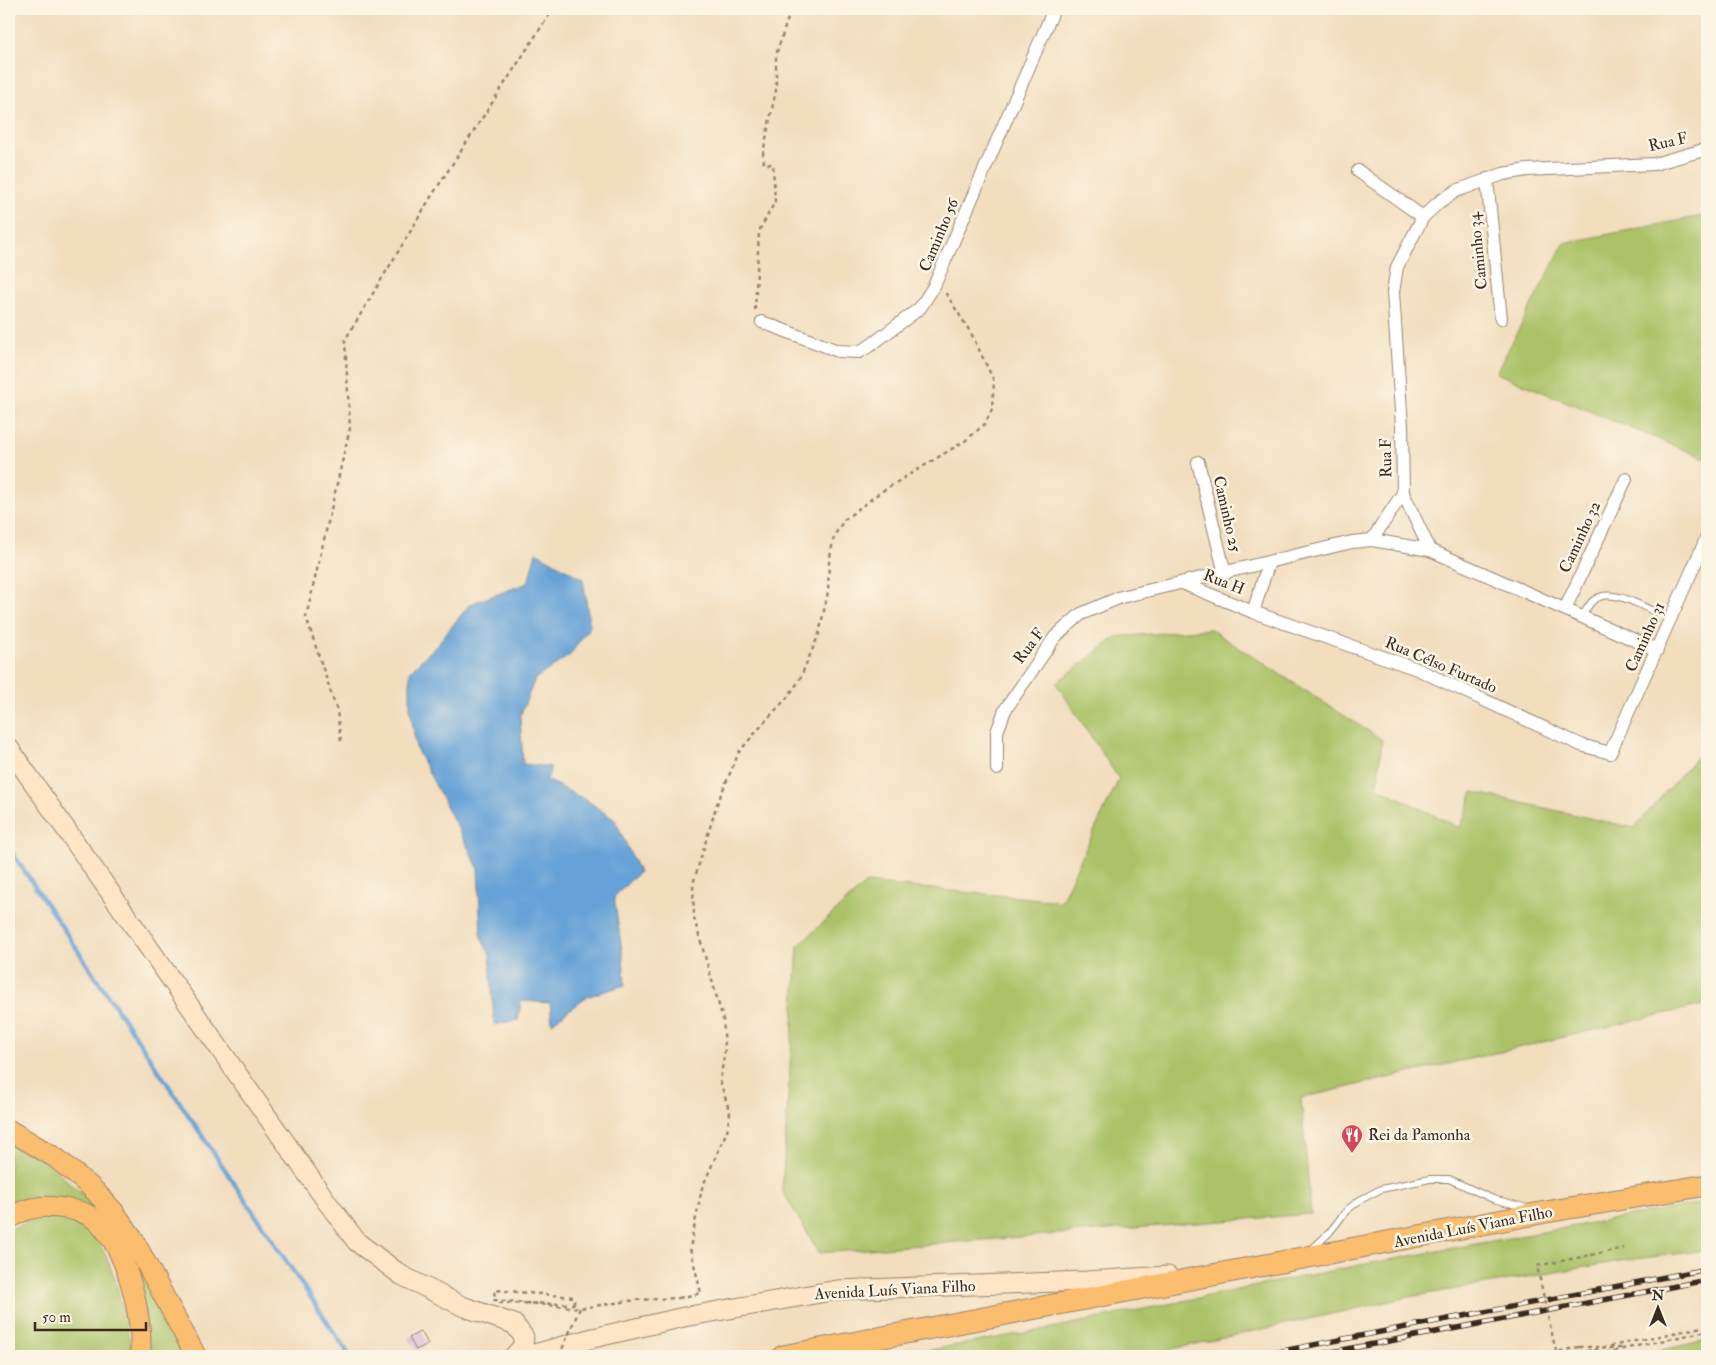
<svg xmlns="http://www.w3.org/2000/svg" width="1716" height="1365" font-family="'IM FELL Double Pica',serif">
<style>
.green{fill:#abc267;stroke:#737642}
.water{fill:#66a2d7;stroke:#50667a}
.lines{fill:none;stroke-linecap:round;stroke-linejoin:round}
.stream{stroke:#66a2d7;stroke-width:4.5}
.building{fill:#d3b4dc}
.service-casing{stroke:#96846e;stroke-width:8}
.minor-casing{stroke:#96846e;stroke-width:14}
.secondary-casing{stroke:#96846e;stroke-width:21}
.primary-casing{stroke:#96846e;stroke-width:22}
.trunk-casing{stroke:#96846e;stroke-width:23}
.path{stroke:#96846e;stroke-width:2.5;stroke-dasharray:4 4;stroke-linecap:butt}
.service{stroke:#fff;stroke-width:6}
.minor{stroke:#fff;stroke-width:12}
.secondary{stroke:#fde5c5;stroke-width:19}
.primary{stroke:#fbbd6e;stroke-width:20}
.trunk{stroke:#fbbd6e;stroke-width:21}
.rail-casing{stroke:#3b2a1e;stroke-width:5.5}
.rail{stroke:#fcf5e5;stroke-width:4;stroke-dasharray:11;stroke-linecap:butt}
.path-bridge{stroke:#96846e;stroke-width:2.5;stroke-dasharray:4 4;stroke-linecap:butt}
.labels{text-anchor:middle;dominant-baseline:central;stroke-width:5;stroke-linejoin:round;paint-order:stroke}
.street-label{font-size:16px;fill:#3b2a1e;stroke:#fcf5e5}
.poi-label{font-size:16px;fill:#3b2a1e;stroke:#fcf5e5;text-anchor:start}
</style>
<rect width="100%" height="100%" fill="#fcf5e5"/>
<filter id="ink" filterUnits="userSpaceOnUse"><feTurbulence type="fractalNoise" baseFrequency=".02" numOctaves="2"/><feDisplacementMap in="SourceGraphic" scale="10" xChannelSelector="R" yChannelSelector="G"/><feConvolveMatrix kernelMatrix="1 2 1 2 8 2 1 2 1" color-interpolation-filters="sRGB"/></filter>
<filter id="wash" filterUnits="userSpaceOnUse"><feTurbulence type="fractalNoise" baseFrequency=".0096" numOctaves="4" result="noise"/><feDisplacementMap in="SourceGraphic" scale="20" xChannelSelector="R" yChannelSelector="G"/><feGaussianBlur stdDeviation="1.12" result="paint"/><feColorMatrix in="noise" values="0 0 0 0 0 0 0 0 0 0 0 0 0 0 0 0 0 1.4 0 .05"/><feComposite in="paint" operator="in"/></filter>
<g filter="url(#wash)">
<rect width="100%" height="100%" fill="#f2ddbd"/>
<!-- green -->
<path class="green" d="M1707 215V459L1496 373 1564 243Z
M1210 629 1382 740 1377 787 1460 828 1473 792 1634 828 1707 745V1004L1301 1098 1311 1214 819 1253 782 1190 798 946 866 883 1061 901 1119 779 1056 683 1116 637Z
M9 1139 53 1168 105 1214 156 1297 172 1333 186 1356H148L103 1220 9 1209Z
M1707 1202V1250L1627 1260 1409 1297 1141 1356H897L1052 1328 1344 1268Z
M43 1217C58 1219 77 1220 90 1232 114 1255 123 1314 131 1346L129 1356H9V1229Z
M1707 1340V1352L1689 1356H1633Z"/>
<!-- water -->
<path class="water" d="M536 552 583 579 590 626 570 655 535 679 520 716 523 764 551 767 547 780 588 801 615 820 639 872 614 897 623 957 625 985 586 997 552 1023 550 1003 521 1001 518 1020 494 1025 490 955 481 938 478 867 416 748 410 707V671L435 647 470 604 528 583Z"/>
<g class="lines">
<!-- stream -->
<path class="stream" d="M9 848 350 1356"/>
</g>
<g id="blocks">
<!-- building -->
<path class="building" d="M421 1331 428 1344 416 1350 409 1338Z"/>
</g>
</g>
<g filter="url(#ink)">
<use href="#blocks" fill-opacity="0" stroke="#96846e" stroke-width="1"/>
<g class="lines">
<!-- service casing -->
<g class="service-casing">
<path id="service" d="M1582 616C1586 611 1589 603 1594 600 1610 587 1639 605 1655 612
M1311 1250 1329 1233 1347 1210 1360 1200 1381 1189 1430 1179H1449L1493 1199 1528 1208"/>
</g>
<!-- minor casing -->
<g class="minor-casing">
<path id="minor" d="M1358 171 1423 217
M1487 179 1501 319
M762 322 838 351 859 352 871 345 920 308 934 286 1054 9
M1198 462 1225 574
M1403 493 1430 550
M1372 540 1403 493 1402 427 1393 292 1397 267 1423 217 1439 202 1456 191 1503 174 1527 170 1654 164 1707 149
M1182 583 1253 612 1417 669 1581 745 1610 753 1707 537
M1565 609 1626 479
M1253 612 1269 562
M997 769V732L1005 710 1055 637 1081 614 1121 597 1352 542 1372 540 1430 550 1657 650"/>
</g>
<!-- secondary casing -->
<g class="secondary-casing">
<path id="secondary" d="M9 748 327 1202 357 1242 401 1275 462 1306 514 1324 524 1337 523 1346 514 1356
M527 1356 589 1339 684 1317 837 1290 1086 1281 1168 1276"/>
</g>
<!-- primary casing -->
<g class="primary-casing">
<path id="primary" d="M9 1130 56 1158 92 1188 114 1212 132 1237 196 1356
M9 1219C21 1210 37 1206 52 1207 66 1208 82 1210 93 1218 126 1243 144 1317 140 1356"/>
</g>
<!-- trunk casing -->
<g class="trunk-casing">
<path id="trunk" d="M783 1356 1546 1212 1707 1185"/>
</g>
<!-- path -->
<path class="path" d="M755 310 759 231 775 202 773 164H764L763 153 776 90V55L791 9
M341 741 337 711 306 617 350 428 345 340 431 197 553 9
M1591 1255 1624 1248
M679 1298 701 1293 690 1248 702 1188 727 1131 730 1113 720 1081 725 1049 723 1019 694 918 693 884 717 804 739 752 768 718 786 699 799 681 819 634 828 592 829 562 834 536 844 520 879 493 965 441 985 424 992 409 994 381 971 333 945 292
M574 1304V1297L495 1290 494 1300 580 1308 636 1300 679 1298
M1579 1347H1599
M1609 1348H1621
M1563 1356 1707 1326
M1590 1356 1707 1331"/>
<!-- service -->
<use href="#service" class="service"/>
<!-- minor -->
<use href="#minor" class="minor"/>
<!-- secondary -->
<use href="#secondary" class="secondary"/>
<!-- primary -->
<use href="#primary" class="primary"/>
<!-- trunk -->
<use href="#trunk" class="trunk"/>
<!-- rail casing -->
<g class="rail-casing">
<path id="rail" d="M1256 1356 1707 1269
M1311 1356 1707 1280"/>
</g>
<!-- rail -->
<use href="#rail" class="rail"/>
<!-- path-bridge -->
<path class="path-bridge" d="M499 1303 574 1304
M1579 1347 1556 1352 1537 1266 1591 1255
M559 1356 580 1308"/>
</g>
</g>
<!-- icons -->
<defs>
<g id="restaurant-pin" transform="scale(1.125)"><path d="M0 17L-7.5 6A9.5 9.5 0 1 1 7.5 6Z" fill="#d1495b" stroke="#fcf5e5"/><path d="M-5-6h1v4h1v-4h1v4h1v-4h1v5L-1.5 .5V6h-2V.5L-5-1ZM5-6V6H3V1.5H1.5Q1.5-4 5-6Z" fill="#fff"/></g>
</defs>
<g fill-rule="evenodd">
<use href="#restaurant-pin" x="1352" y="1135"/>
</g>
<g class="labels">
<!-- street labels -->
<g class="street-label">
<text transform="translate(1668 142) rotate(-13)">Rua F</text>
<text transform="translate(939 235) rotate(-67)">Caminho 56</text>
<text transform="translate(1478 251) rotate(-96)">Caminho 34</text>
<text transform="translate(1386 458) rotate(-91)">Rua F</text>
<text transform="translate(1227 514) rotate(77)">Caminho 25</text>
<text transform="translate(1580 537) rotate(-65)">Caminho 32</text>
<text transform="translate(1224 582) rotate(22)">Rua H</text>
<text transform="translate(1645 637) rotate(-66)">Caminho 31</text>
<text transform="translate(1029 646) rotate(-53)">Rua F</text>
<text transform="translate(1441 665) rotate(23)">Rua Célso Furtado</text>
<text transform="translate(1473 1227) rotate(-11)">Avenida Luís Viana Filho</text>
<text transform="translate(895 1290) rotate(-3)">Avenida Luís Viana Filho</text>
</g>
<!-- poi labels -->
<g class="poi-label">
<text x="1368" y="1135">Rei da Pamonha</text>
</g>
</g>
<!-- margin -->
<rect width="1716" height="1365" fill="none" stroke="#fcf5e5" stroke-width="30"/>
<!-- north arrow -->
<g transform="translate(1658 1308)" stroke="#fcf5e5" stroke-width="4" paint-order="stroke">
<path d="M0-4L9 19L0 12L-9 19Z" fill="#3b2a1e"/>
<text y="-8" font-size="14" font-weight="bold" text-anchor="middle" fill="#3b2a1e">N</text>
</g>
<!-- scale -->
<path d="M35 1322v8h111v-8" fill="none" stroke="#3b2a1e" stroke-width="2.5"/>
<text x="42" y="1322" font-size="15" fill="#3b2a1e" stroke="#fcf5e5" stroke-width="4" paint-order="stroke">50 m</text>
</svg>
